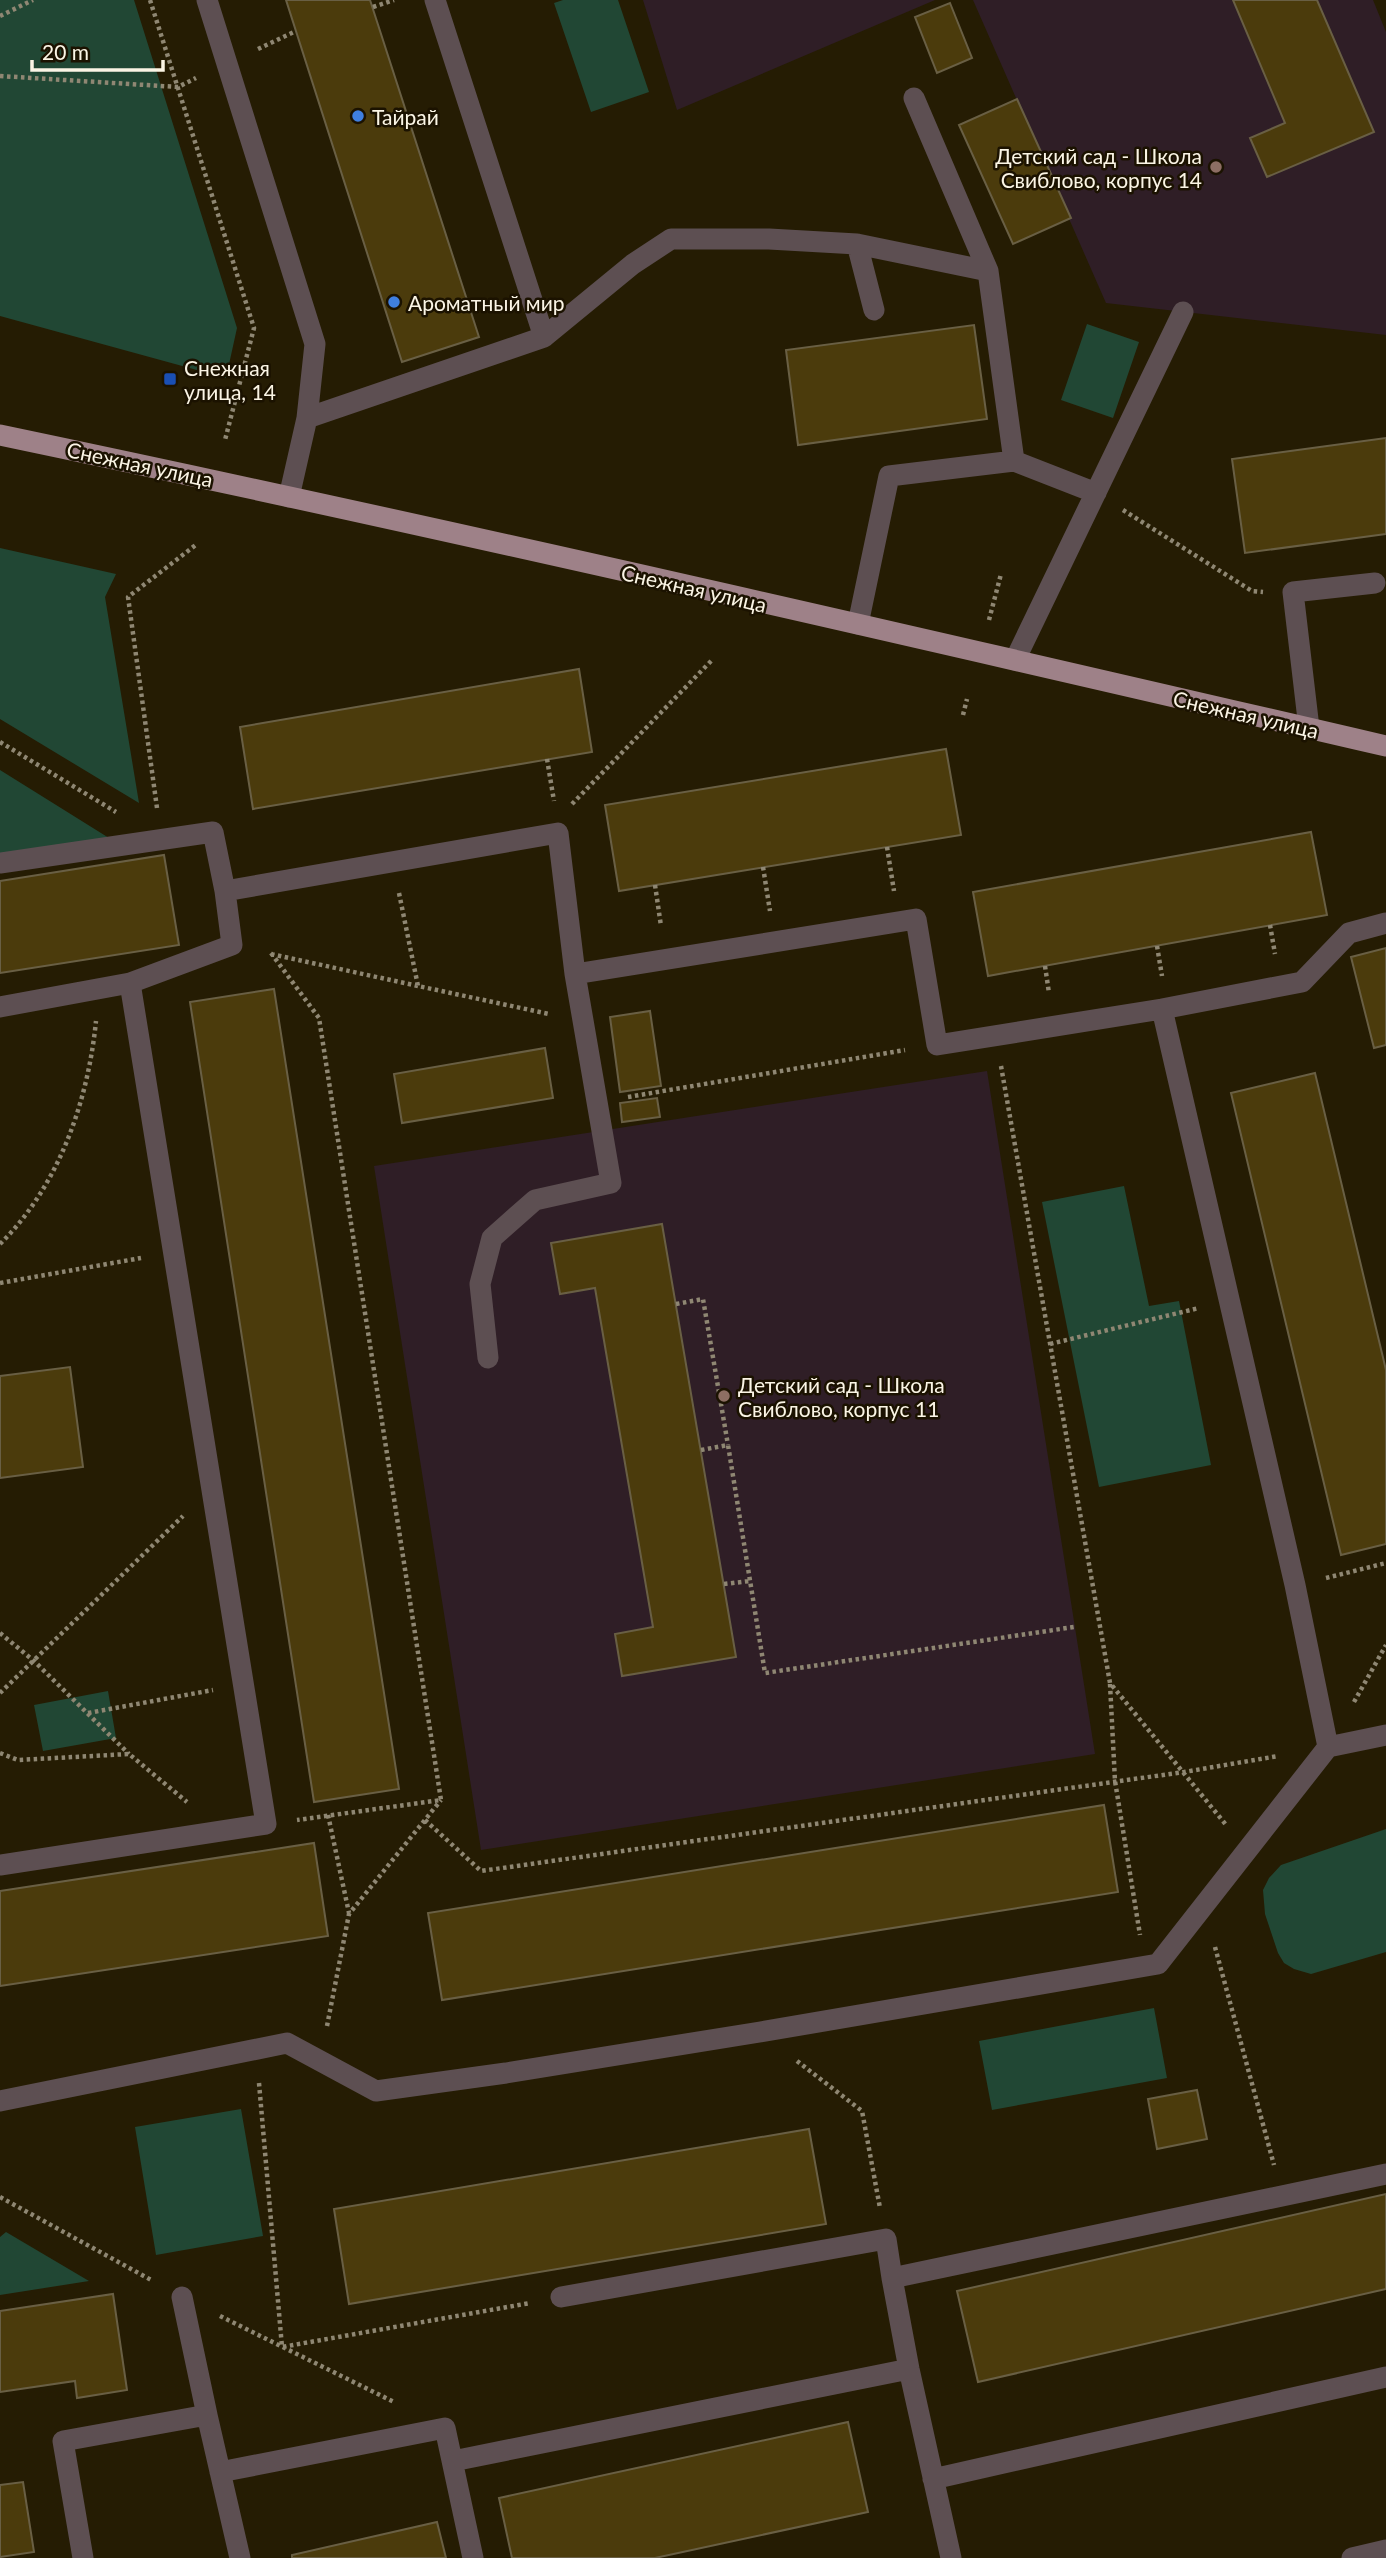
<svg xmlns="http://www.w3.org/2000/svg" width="1386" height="2558" font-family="Lato,sans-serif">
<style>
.education{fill:#2f1e26}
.green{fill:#214734}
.building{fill:#4b3b0c;stroke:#695f44;stroke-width:2}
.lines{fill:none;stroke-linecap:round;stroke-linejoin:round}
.path{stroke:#8f8773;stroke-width:4.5;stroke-dasharray:3.5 3.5;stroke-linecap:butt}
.minor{stroke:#5d4f52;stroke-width:21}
.major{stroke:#9e8188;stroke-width:21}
.shop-dot{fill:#3f7fe0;stroke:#1b1200;stroke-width:2.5}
.education-dot{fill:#8d6e63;stroke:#1b1200;stroke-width:2.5}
.transit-dot{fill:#1a4fb4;stroke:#1b1200;stroke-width:2.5}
.labels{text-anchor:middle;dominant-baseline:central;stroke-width:5;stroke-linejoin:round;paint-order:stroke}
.poi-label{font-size:21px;fill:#fbf5e5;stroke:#1b1200;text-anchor:start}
.street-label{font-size:21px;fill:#fbf5e5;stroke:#1b1200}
</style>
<rect width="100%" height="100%" fill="#251c03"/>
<!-- education -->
<path class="education" d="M643 0H935L677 110Z
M973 0H1373L1386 32V335L1106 303Z
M987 1071 1095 1754 481 1850 374 1166Z"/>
<!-- green -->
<path class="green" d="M0 0H134L237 328 226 378 0 316Z
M563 0H618L649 92 591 112 554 3Z
M1087 324 1139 342 1113 418 1061 400Z
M0 548 116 574 105 597 139 803 0 719Z
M0 770 109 838 0 855Z
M1124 1186 1149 1306 1179 1301 1211 1465 1099 1487 1042 1202Z
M108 1691 116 1738 43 1751 34 1705Z
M1386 1829V1952L1311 1974 1294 1969 1284 1963 1278 1953 1265 1914 1263 1890 1269 1878 1281 1865Z
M1154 2008 1167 2078 992 2110 979 2041Z
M241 2109 263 2236 156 2255 135 2127Z
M6 2232 89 2281 0 2295V2237Z"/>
<!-- building -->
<path class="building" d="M286 0H370L479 337 402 362Z
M1233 0H1317L1374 132 1267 177 1250 138 1285 123Z
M950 3 972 58 937 73 915 17Z
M1017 99 1071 218 1013 244 959 125Z
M974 325 987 419 798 445 786 350Z
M1386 438V534L1245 553 1232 459Z
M579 669 592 752 253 809 240 727Z
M946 749 961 835 619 891 605 805Z
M1311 832 1327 915 988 976 973 892Z
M164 855 179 945 0 973V881Z
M1386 948V1045L1374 1048 1351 957Z
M274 989 399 1789 314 1802 190 1002Z
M650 1011 661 1086 620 1092 610 1017Z
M545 1048 553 1098 402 1123 394 1074Z
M1315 1073 1386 1370V1544L1341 1555 1231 1093Z
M657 1098 660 1117 622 1122 620 1103Z
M662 1224 736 1657 622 1676 615 1634 653 1627 595 1288 560 1294 551 1243Z
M70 1367 83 1467 0 1478V1376Z
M1104 1805 1118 1892 442 2000 428 1913Z
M314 1843 328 1936 0 1986V1891Z
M1197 2090 1207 2139 1157 2149 1148 2099Z
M809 2129 826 2224 349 2304 334 2209Z
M1386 2194V2289L978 2382 957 2291Z
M113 2294 127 2390 77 2398 75 2381 0 2392V2311Z
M848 2422 868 2512 655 2558H512L499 2498Z
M23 2482 34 2552 0 2557V2485Z
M437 2522 446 2558H292V2555Z"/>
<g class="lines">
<!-- path -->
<path class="path" d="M150 0 254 328 225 440
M373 7 394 0
M0 16 33 0
M258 49 296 31
M0 76 178 87 196 78
M1123 510 1252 591 1263 592
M989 620 1001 574
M963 715 967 699
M0 742 116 812
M547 759 554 801
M572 804 713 659
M157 808 128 597 197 544
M887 847 894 891
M763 867 770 911
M655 885 661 926
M399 893 418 986 549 1014
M1270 925 1275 954
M1157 946 1162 976
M271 953 319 1018 441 1800 297 1820
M271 954 418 986
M1045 966 1049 993
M1001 1066 1110 1683 1227 1826
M628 1097 905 1050
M0 1244C59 1186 88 1101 96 1021
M0 1283 141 1258
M676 1304 703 1299 728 1445
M1050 1344 1199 1308
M701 1450 728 1445 765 1673 1074 1627
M1326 1578 1386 1563
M724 1584 750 1581
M0 1633 34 1661 129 1754
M1110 1684 1115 1781 1140 1935
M0 1693 183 1516
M1354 1702 1386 1645
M88 1713 213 1690
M0 1753 18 1760 129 1754 187 1802
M328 1815 349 1913
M425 1820 481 1871 1184 1772 1278 1756
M1215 1947 1274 2165
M327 2026 349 1914 441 1800
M797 2061 862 2111 880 2208
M259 2083 282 2347 530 2303
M0 2197 153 2281
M220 2316 394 2402"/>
<!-- minor -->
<path class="minor" d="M207 0 315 344 307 418 289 497
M914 98 988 271
M857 244 874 310
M544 337 633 264 671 239H769L857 244 988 271 1014 461 1096 493
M307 418 544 337 435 0
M858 624 889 476 1014 461
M1015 660 1183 312
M1309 728 1293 592 1375 583
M0 863 213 832 225 891
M0 1007 130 983 232 945 225 891 558 833 575 974 916 919 937 1045 1162 1009 1295 1585 1328 1747
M1162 1009 1302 982 1349 933 1386 923
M488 1358 480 1284 492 1238 535 1200 611 1183 575 974
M0 1865 266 1824 130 983
M0 2101 287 2043 376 2091 506 2073 760 2032 1158 1964 1328 1747 1386 1735
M561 2297 886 2239 892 2278
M207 2415 240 2558
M453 2461 909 2369
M220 2472 445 2428 473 2558
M933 2479 1386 2377
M83 2558 63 2441 207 2415 182 2297
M951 2558 909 2369 892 2278 1386 2174
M1352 2558 1386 2550"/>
<!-- major -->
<path class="major" d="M0 435C463 532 925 639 1386 746"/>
</g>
<!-- markers -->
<g class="shop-dot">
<circle cx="358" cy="116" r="7"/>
<circle cx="394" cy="302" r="7"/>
</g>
<g class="education-dot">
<circle cx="1216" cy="167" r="7"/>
<circle cx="724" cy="1396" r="7"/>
</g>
<rect class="transit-dot" x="163" y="372" width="14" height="14" rx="3.5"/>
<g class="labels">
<!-- poi labels -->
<g class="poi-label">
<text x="372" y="116">Тайрай</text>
<text x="1202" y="155" text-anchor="end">Детский сад - Школа<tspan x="1202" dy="24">Свиблово, корпус 14</tspan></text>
<text x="408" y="302">Ароматный мир</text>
<text x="184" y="367">Снежная<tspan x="184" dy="24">улица, 14</tspan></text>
<text x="738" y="1384">Детский сад - Школа<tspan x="738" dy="24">Свиблово, корпус 11</tspan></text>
</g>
<!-- street labels -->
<g class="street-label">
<text transform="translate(140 464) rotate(12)">Снежная улица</text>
<text transform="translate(694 588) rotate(13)">Снежная улица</text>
<text transform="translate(1246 714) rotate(13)">Снежная улица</text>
</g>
</g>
<!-- scale -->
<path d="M32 60v10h131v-10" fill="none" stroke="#fbf5e5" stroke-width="3.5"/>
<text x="42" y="60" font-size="21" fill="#fbf5e5" stroke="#1b1200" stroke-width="5" paint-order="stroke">20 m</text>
</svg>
